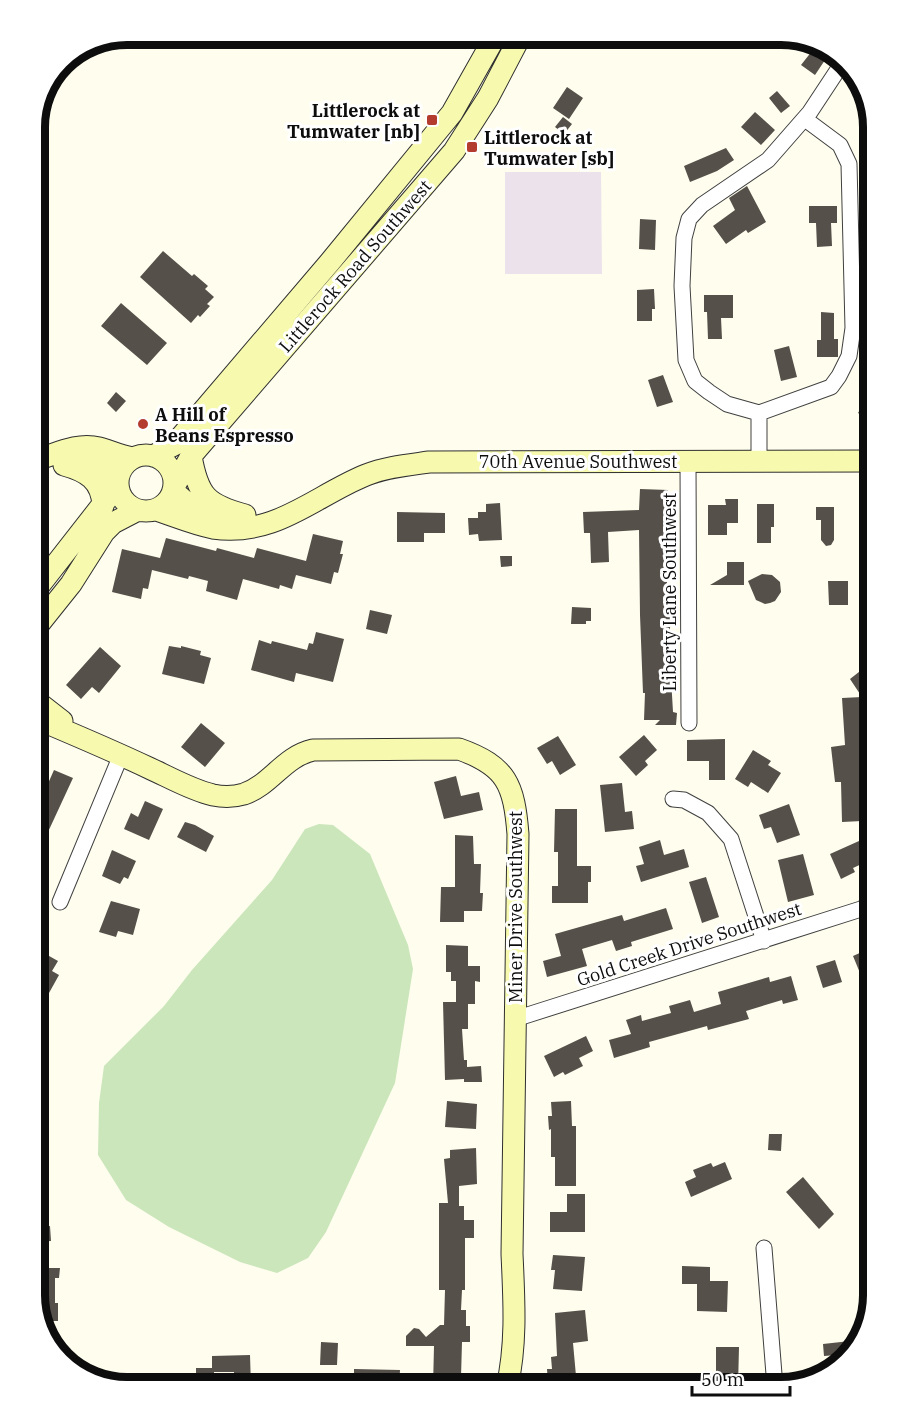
<svg xmlns="http://www.w3.org/2000/svg" width="908" height="1422" font-family="'IBM Plex Serif',serif">
<style>
.industrial{fill:#ebe2eb}
.green{fill:#cbe6ba}
.building{fill:#55504a}
.lines{fill:none;stroke-linecap:round;stroke-linejoin:round}
.street-casing{stroke:#404040;stroke-width:17}
.secondary-casing{stroke:#2f2f2f;stroke-width:23}
.street{stroke:#fff;stroke-width:15}
.secondary{stroke:#f6f9ae;stroke-width:21}
.poi-dot{fill:#b33c2f;stroke:#fff;stroke-width:2}
.labels{text-anchor:middle;dominant-baseline:central;stroke-width:6;stroke-linejoin:round;paint-order:stroke}
.poi-label{font-size:18px;font-weight:bold;fill:#0d0d0d;stroke:#fff;text-anchor:start}
.street-label{font-size:18px;fill:#0d0d0d;stroke:#fff}
.rim{fill:none;stroke:#0d0d0d;stroke-width:8}
</style>
<rect width="100%" height="100%" fill="#fefdee"/>
<!-- industrial -->
<path class="industrial" d="M505 172H601L602 274H505Z"/>
<!-- green -->
<path class="green" d="M319 824 333 825 370 854 408 945 413 969 395 1083 326 1232 308 1258 277 1273 240 1262 169 1227 126 1200 98 1155 99 1103 104 1066 164 1006 192 970 272 880 305 829Z"/>
<!-- building -->
<path class="building" d="M812 51 825 60 815 75 801 65Z
M567 87 583 98 569 119 553 108Z
M777 91 790 106 781 113 769 98Z
M755 112 775 130 761 145 741 127Z
M563 117 572 124 564 134 555 127Z
M726 148 734 160 717 171 690 182 684 166Z
M747 186 766 222 748 233 746 230 726 244 713 226 735 210 729 198Z
M809 206H837V223H831L832 246 817 247 816 223H809Z
M640 219 656 220 655 250 639 249Z
M163 251 192 276 194 274 208 286 205 289 214 297 207 304 210 306 200 317 198 315 191 323 140 277Z
M654 289 655 309H652V321H637V290Z
M704 295H733V318H721L722 339H708L707 312H704Z
M121 303 167 343 147 365 101 326Z
M821 312 834 313V339H838V357H817V340H821Z
M789 346 797 377 781 381 774 350Z
M663 375 673 402 657 407 648 380Z
M873 387V422L858 413Z
M116 392 126 401 116 412 107 403Z
M640 489 668 490 667 521H668L669 564H667V604H671L668 678H671L673 712 677 713 676 725H655L660 720H644L645 693H643L640 615 639 530 608 532 609 562 591 563 590 533H584L583 512 639 510Z
M725 499H738V523H727V535H708V505H726Z
M500 503 502 540 479 541 478 534 469 535 468 518H478V512H486V504Z
M757 504H774V527H771V543H757Z
M816 507H834V540L831 545 826 546 821 540V520H816Z
M397 512 445 513V533H424V542H397Z
M313 534 343 541 340 554H343L338 573 334 572 331 584 296 575 292 589 280 585 279 589 243 579 237 600 206 591 208 581 189 576 188 579 152 570 148 589 143 588 141 599 112 592 122 549 160 558 166 538 216 551 217 548 254 558 257 548 306 561Z
M500 556H512V566L501 567Z
M727 562H744V585H710L727 575Z
M762 574 772 575 780 582 781 592 775 601 770 603 765 604 756 600 748 581Z
M828 581H848V605H829Z
M572 607 591 608V621H586V624H571Z
M370 610 392 615 387 634 366 629Z
M316 632 344 639 333 682 296 673 294 682 251 670 259 640 271 644 272 641 307 650 309 643 313 644Z
M169 646 181 648V646L201 651 200 655 211 658 204 684 162 674Z
M100 647 121 666 99 693 92 687 81 699 66 685Z
M873 661V684L860 694 850 679Z
M862 697 863 713H869L870 730 862 731 869 806H862V821L842 822 841 782H835L831 747 845 745 842 698Z
M201 723 225 743 205 767 181 747Z
M644 735 657 750 645 761 648 765 636 776 619 757Z
M558 736 576 765 560 775 552 761 547 764 537 748Z
M725 739V780H709V761H687V740Z
M753 750 771 761 768 765 781 773 768 793 751 782 748 787 735 779Z
M54 770 73 778 35 860V813Z
M456 776 461 796 479 792 483 810 444 819 434 782Z
M622 783 625 812 632 811 634 829 605 832 600 785Z
M145 801 163 809 149 840 124 829 131 813 138 817Z
M789 804 800 835 777 843 771 827 764 829 759 815Z
M555 809H577V866H591V882H588V903H552V886H558V852H554Z
M185 822 195 825 214 836 206 852 177 837Z
M455 835 473 836 474 864H481L480 893H483L482 911H464V922H440L441 887H455Z
M660 840 664 855 684 849 689 867 641 882 636 866 644 864 639 847Z
M859 841 868 861 853 868 855 872 841 879 830 854Z
M112 850 136 861 128 879 124 877 120 884 102 876Z
M803 854 814 895 788 902 778 860Z
M706 877 719 917 702 923 689 882Z
M111 901 140 909 133 935 118 931 116 937 99 932Z
M666 908 673 929 631 942 632 946 616 951 612 940 582 949 587 966 547 977 543 961 561 956 555 934 622 915 624 921Z
M446 945 468 946V966H480V982L475 981V1004H468V1029H462L464 1060H467V1067L481 1066 482 1082H464V1079L445 1080 443 1002H456V981H451V972H446Z
M873 947V967L860 973 853 956Z
M42 952 58 961 52 971 59 975 49 993 35 985V965Z
M835 960 842 982 823 988 816 966Z
M791 976 798 1000 783 1004 782 1000 746 1011 749 1019 708 1030 707 1026 649 1042 650 1047 614 1058 609 1040 631 1034 626 1020 641 1015 642 1021 671 1013 669 1006 690 1000 694 1012 721 1004 718 992 769 977 770 982Z
M586 1036 593 1051 579 1058 583 1066 565 1075 563 1072 554 1077 544 1056Z
M447 1101 477 1104 476 1129 445 1127Z
M571 1101 572 1126H576V1186H555V1157H551V1129L549 1130 548 1116H552L551 1102Z
M769 1134H782L781 1151 768 1150Z
M476 1148 477 1184 459 1186V1206H464V1220H474V1238H465V1290H462L461 1310H466V1326H470V1342H462L461 1377H456V1387H433L434 1346H406V1336L414 1328 419 1329 426 1337 440 1325H444L445 1290H439V1203H448L444 1159 450 1158V1150Z
M725 1162 732 1179 691 1197 685 1182 696 1177 693 1170 711 1163 713 1167Z
M803 1177 834 1214 819 1229 786 1192Z
M567 1194H585V1232H550V1212H567Z
M50 1226 51 1241 35 1242V1227Z
M553 1255 585 1257 582 1291 553 1289 555 1270H551Z
M682 1266 710 1267V1281H728L727 1312 697 1311V1284H682Z
M34 1268H60L59 1278H55V1303H58V1321H41L35 1295 34 1279H39V1277H34Z
M585 1310 588 1341 573 1343 577 1387H554V1384H548L547 1369H552L551 1357 557 1356 555 1313Z
M850 1341 851 1352 850 1354 824 1356 823 1344Z
M321 1342 338 1343 337 1365H320Z
M716 1347H739L738 1387H721V1374H716Z
M250 1355 251 1387H234V1372H214V1387H191V1375H196V1368H212V1356Z
M354 1369 400 1370 399 1387H354Z"/>
<g class="lines">
<!-- street casing -->
<g class="street-casing">
<path id="street" d="M805 119 840 145 849 164 853 328 849 356 839 376 831 387 759 413 727 404 709 392 695 381 686 360 682 286 684 238 689 219 702 205 768 160 810 112 843 62
M759 413V460
M688 461 689 723
M673 799 684 800 708 813 731 839 764 941
M60 902 121 755
M515 1019 861 909 873 902
M764 1248 775 1387"/>
</g>
<!-- secondary casing -->
<g class="secondary-casing">
<path id="secondary" d="M118 483a28 28 0 1 1 56 0a28 28 0 1 1-56 0Z
M153 456 174 445 330 262 452 113 496 35
M191 456C198 496 207 505 245 515
M42 458C60 452 79 443 99 448 110 451 121 456 132 458
M68 458C90 458 103 464 117 480
M64 465C86 471 102 480 103 506
M174 487 191 456 454 151 488 98 521 35
M173 491 193 508 218 517
M156 510C175 516 193 524 213 528 276 537 314 496 366 475 386 467 408 465 429 462L873 461
M35 591 117 486
M35 629 71 584 104 532 113 523 138 510
M35 700 62 721
M35 718C73 734 111 750 149 768 169 777 191 790 213 795 223 797 234 797 244 794 272 784 283 757 313 750L459 749C507 766 514 785 518 834L512 1254C514 1299 517 1343 507 1387"/>
</g>
<!-- street -->
<use href="#street" class="street"/>
<!-- secondary -->
<use href="#secondary" class="secondary"/>
</g>
<!-- markers -->
<g class="poi-dot">
<rect x="426" y="114" width="12" height="12" rx="3"/>
<rect x="466" y="141" width="12" height="12" rx="3"/>
<circle cx="143" cy="424" r="6"/>
</g>
<g class="labels">
<!-- poi labels -->
<g class="poi-label">
<text x="420" y="110" text-anchor="end">Littlerock at<tspan x="420" dy="21">Tumwater [nb]</tspan></text>
<text x="484" y="137">Littlerock at<tspan x="484" dy="21">Tumwater [sb]</tspan></text>
<text x="155" y="414">A Hill of<tspan x="155" dy="21">Beans Espresso</tspan></text>
</g>
<!-- street labels -->
<g class="street-label">
<text transform="translate(355 266) rotate(-49)">Littlerock Road Southwest</text>
<text x="578" y="461">70th Avenue Southwest</text>
<text transform="translate(669 592) rotate(-90)">Liberty Lane Southwest</text>
<text transform="translate(515 907) rotate(-90)">Miner Drive Southwest</text>
<text transform="translate(689 944) rotate(-18)">Gold Creek Drive Southwest</text>
</g>
</g>
<!-- crop -->
<path d="M0 0H908V1422H0ZM127 45H781A82 82 0 0 1 863 127V1295A82 82 0 0 1 781 1377H127A82 82 0 0 1 45 1295V127A82 82 0 0 1 127 45Z" fill="#fff" fill-rule="evenodd"/>
<path class="rim" d="M127 45H781A82 82 0 0 1 863 127V1295A82 82 0 0 1 781 1377H127A82 82 0 0 1 45 1295V127A82 82 0 0 1 127 45Z"/>
<!-- scale -->
<path d="M692 1386v9h98v-9" fill="none" stroke="#0d0d0d" stroke-width="3"/>
<text x="701" y="1386" font-size="18" fill="#0d0d0d" stroke="#ffffff" stroke-width="4.5" paint-order="stroke">50 m</text>
</svg>
